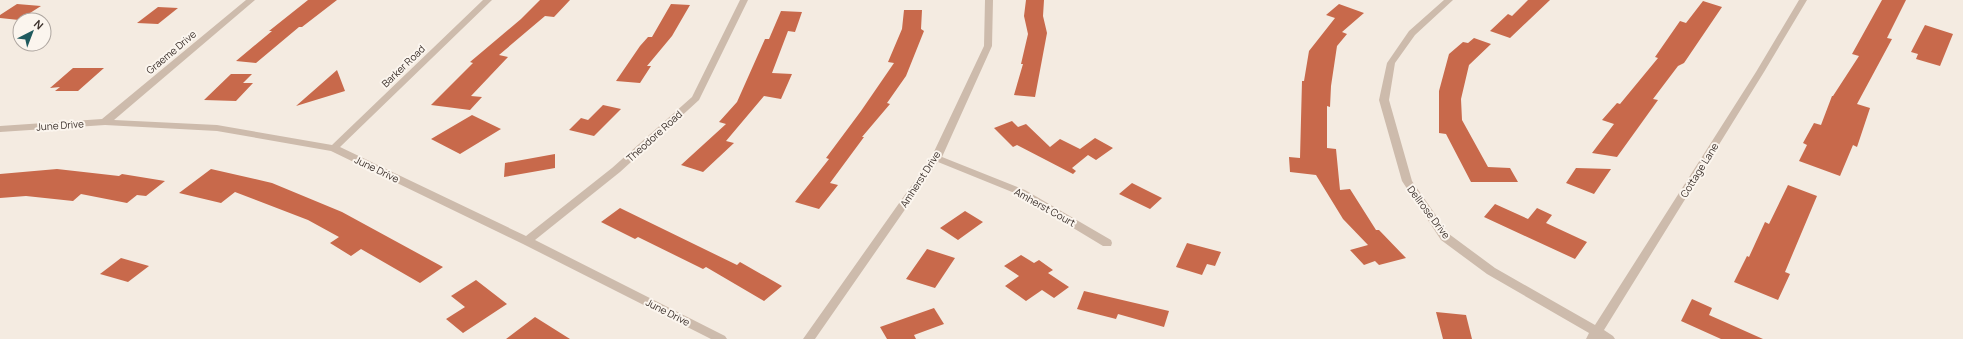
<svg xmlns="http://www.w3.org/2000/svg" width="1963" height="339" font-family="Manrope,sans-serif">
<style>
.building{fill:#c8694b}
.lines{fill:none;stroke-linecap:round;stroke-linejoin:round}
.street{fill:#cdbbac;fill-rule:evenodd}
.labels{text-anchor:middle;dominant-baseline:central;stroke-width:4;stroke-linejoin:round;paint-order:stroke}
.street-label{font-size:10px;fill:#3b302b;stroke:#fbf5ee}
</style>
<rect width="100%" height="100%" fill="#f4ebe1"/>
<!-- building -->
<path class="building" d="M308 0H337L302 27H299L256 63 236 61 272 31H269Z
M540 0H570L554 17 545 16 499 55 508 57 471 96 482 97 470 110 431 105 473 63 470 62 521 19Z
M1026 0H1044L1043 16 1047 33 1035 97 1014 95 1023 64H1021L1028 34 1024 16Z
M1528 0H1550L1510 38 1490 31 1508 14 1512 16Z
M1882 0H1906L1887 38 1892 39 1857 104 1870 108 1857 147 1853 145 1840 176 1799 161 1807 145 1803 143 1814 123 1821 125 1832 96H1833L1859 56 1852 54Z
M1703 1 1722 7 1684 63 1678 66 1653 99 1658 100 1635 132 1617 157 1592 153 1614 124 1602 120 1617 103 1620 104 1658 58 1655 57 1680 21 1686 23Z
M17 4 41 6 19 20 0 18V15Z
M671 4 690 5 672 36 647 66H651L640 83 616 81 640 46 648 37H652Z
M1339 4 1364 13 1342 32 1347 34 1337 46 1331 86 1330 107 1327 106V148L1336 149 1340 190 1350 189 1376 230H1379L1406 258 1379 265 1375 261 1364 265 1350 250 1368 245 1343 219 1316 175 1290 172 1289 157 1300 158 1302 81H1304L1309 51 1335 18 1326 15Z
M158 7 178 8 158 24 137 23Z
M904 10H922L921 29 924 31 906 76 887 103 890 104 862 137H864L830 183 838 185 819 209 795 202 829 159 826 158 861 111 894 63 888 62 902 29Z
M781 11 802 12 795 32 788 31 772 73 792 74 781 99 764 96 726 141 734 143 703 172 681 165 726 124 719 122 737 102 765 39H769Z
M1925 25 1953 34 1940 66 1916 59 1918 54 1911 52Z
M1474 38 1491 44 1469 65 1461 99 1462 120 1488 167 1510 168 1518 182H1471L1446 134 1439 133V91L1449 54 1463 42 1468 43Z
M73 68H104L78 91H55L60 87 50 88Z
M337 70 345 91 296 106Z
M231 74H252L243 83H253L236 101 204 100Z
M603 105 621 109 594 136 569 130 581 118 588 120Z
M472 115 501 129 460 154 431 139Z
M1012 121 1018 127 1026 124 1050 147 1060 139 1080 149 1095 138 1113 148 1096 160 1088 155 1072 168 1076 171 1073 174 1017 145 1013 147 994 128Z
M555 154V168L504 177 505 163Z
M1576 168 1611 169 1594 194 1566 183Z
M57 169 119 176 122 174 165 181 146 196 137 195 127 203 81 194 73 201 26 196 0 198V174Z
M211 169 272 183 342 212 443 267 420 283 361 249 351 256 330 243 339 237 308 220 235 192 221 203 179 193Z
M1132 183 1162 198 1150 209 1119 194Z
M1788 185 1817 196 1785 272 1790 274 1778 300 1734 282 1747 256 1749 257 1765 222 1769 224Z
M1495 204 1528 219 1537 208 1552 215 1546 223 1587 242 1575 259 1484 217Z
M620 208 737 265 740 262 782 286 764 301 706 267 703 269 638 237 635 239 601 222Z
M965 211 983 222 958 240 940 228Z
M1187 243 1221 252 1215 266 1207 264 1202 275 1176 267Z
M927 249 955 258 935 288 906 279Z
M1021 255 1034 263 1039 260 1053 270 1048 273 1069 287 1054 298 1042 290 1026 301 1005 286 1019 276 1004 266Z
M121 258 149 266 128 282 100 274Z
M476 280 507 304 463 333 446 319 465 307 451 296Z
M1084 291 1169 311 1164 327 1118 314 1116 319 1077 309Z
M1692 299 1712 308 1709 315 1763 339H1721L1681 321Z
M934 308 944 324 914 335 916 339H887L880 327Z
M1436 312 1466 315 1472 339H1443Z
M535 317 570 339H506Z"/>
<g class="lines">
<!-- street -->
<path class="street" d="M246 0H255L114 120 217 125 332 145 483 0H492L340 147 526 236 612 168 692 97 740 0H748L699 100 620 172 535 240 725 336 727 339H711L523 244 331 151 217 131 105 125 0 132V126L102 119Z
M985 0H993L992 46 942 157 1025 190 1111 240 1112 243 1111 246H1103L1017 194 938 162 815 339H803L931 158 984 46Z
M1444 0H1453L1415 35 1395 63 1389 100 1412 181 1449 234 1495 268 1595 325 1756 72 1799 0H1807L1764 72 1604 330 1613 336 1615 339H1586L1589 333 1487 274 1441 240 1402 181 1379 100 1387 63 1409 31Z"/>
</g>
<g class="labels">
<!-- street labels -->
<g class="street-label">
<text transform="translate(171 52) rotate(-40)">Graeme Drive</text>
<text transform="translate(403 66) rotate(-44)">Barker Road</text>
<text transform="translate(60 125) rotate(-4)">June Drive</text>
<text transform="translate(654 136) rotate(-42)">Theodore Road</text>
<text transform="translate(377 169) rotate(26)">June Drive</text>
<text transform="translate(1699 170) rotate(-58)">Cottage Lane</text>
<text transform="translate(920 179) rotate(-57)">Amherst Drive</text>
<text transform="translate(1045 207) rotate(29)">Amherst Court</text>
<text transform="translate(1429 212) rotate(53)">Dellrose Drive</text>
<text transform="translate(668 312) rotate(27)">June Drive</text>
</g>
</g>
<!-- north arrow -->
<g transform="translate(32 32) rotate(42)"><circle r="19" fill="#fbf5ee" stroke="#aea6a0"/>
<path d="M0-3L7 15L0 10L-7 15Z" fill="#1f5a5e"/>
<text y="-6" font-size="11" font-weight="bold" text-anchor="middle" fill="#3b302b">N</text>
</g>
</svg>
